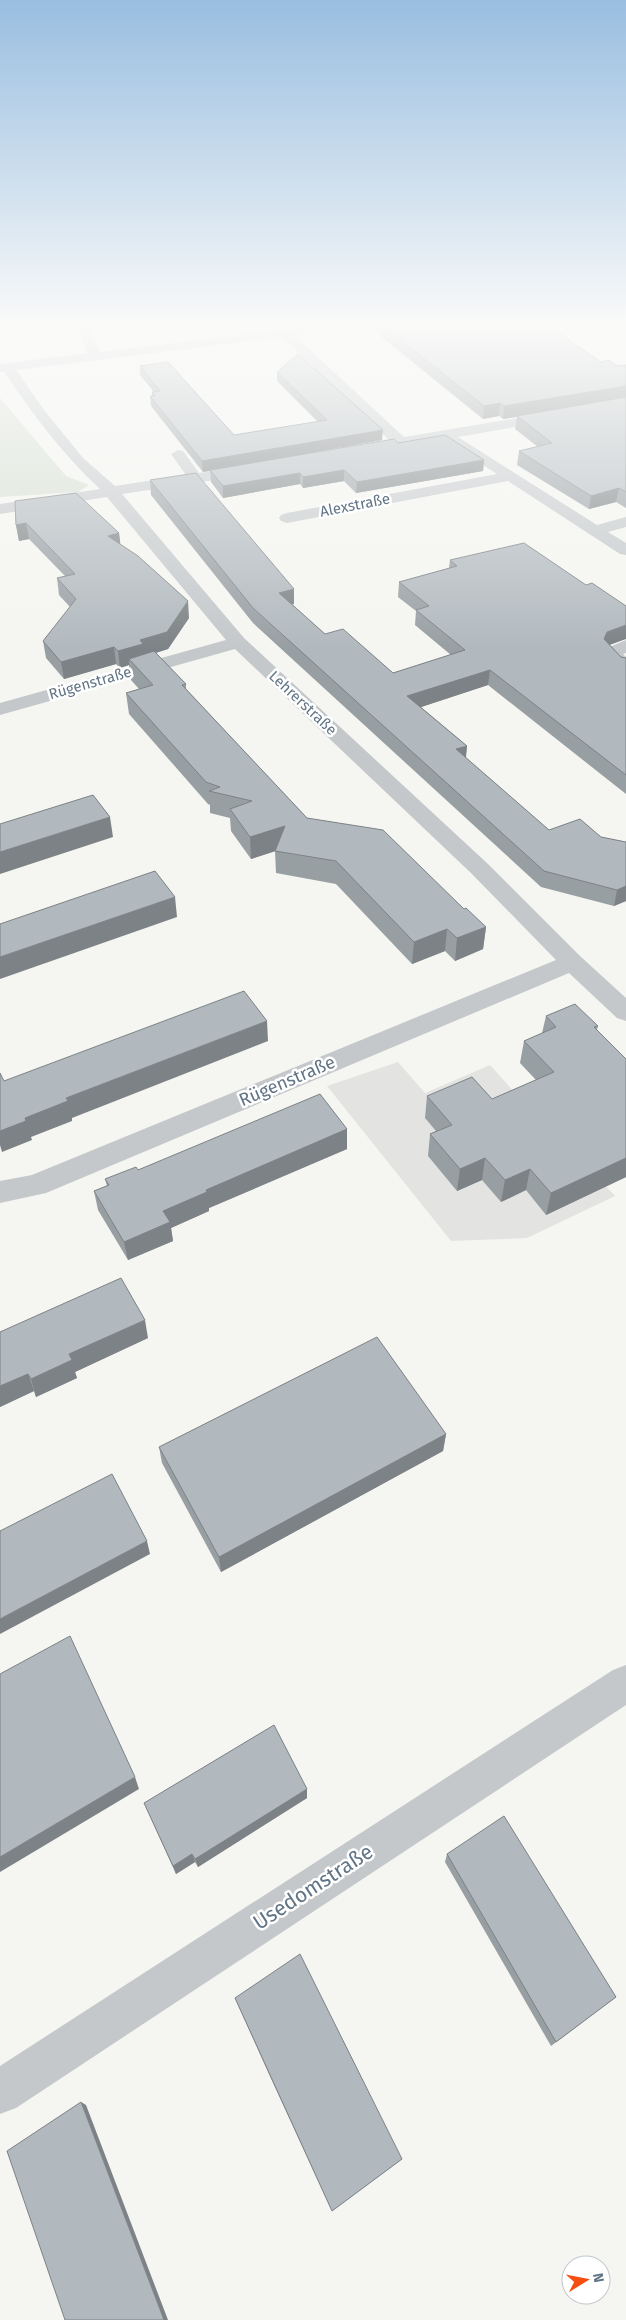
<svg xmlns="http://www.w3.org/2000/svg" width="626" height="2320" font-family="'Fira Sans',sans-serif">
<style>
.built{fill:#e3e4e2}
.green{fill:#d5ded1}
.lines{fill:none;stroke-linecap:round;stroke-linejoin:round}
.minor{fill:#c4c8cb;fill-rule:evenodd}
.wall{fill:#989fa3}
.shaded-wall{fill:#7c8285}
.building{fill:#b1b9be;stroke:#7c8285}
.labels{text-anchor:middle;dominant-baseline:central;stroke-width:5;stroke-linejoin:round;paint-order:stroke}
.far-street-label{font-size:15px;fill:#617485;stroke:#fff}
.street-label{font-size:18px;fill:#617485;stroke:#fff}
.near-street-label{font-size:21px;fill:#617485;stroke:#fff}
</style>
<rect width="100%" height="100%" fill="#f5f5f1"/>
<!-- built -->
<path class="built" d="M398 1062 425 1093 490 1065 526 1105 530 1103 615 1196 527 1238 451 1241 327 1086Z"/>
<!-- green -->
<path class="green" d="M0 398 66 476 89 485 78 492 0 497Z"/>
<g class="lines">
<!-- minor -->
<path class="minor" d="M77 325H89L100 352 324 325H359L353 329 295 336 404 437 626 400V408L458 437 597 525 626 517V527L608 532 626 543V555L620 554 508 481 287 523 281 521 279 518 281 515 287 513 497 474 443 439 361 453 356 452 354 449 356 446 389 440 282 337 16 370 44 410 83 458 115 486 186 475 171 454 178 450 183 451 199 473 248 465 253 467 256 470 248 475 122 494 244 638 488 864 580 956 626 998V1021L617 1018 569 973 46 1193 0 1203V1181L32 1175 556 960 472 874 235 649 0 715V703L226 640 107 497 0 514V504L100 489C62 454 33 414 4 372H0V364L87 353Z
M626 640V653L623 654 626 657V673L619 671 603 653 605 649Z
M626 1665V1705L16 2108 0 2114V2066L613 1670Z"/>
</g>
<!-- wall -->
<path class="wall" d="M373 325H419L429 333 552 328 601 362 617 366 626 365V508L616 502 589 509 517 465 519 451 538 447 515 429 517 417 503 419 499 416 483 419 373 330Z
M140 366 234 435 318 422 277 381V372L382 440 203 472 151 406 150 396H152V392H154L140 375Z
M398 443 484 460 483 471 356 493 344 481 303 488 300 484 223 498 211 482 210 470Z
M150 480 294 604H292L325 634 393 673 451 655 415 625 416 611 398 597 399 582 449 568 450 560 610 645 621 657 626 658V794L488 685 421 707 467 746 466 758 549 830 601 837 626 842V901L614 906 541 887 253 623 151 495Z
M15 501 119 533 120 544 189 618 168 649 156 653 186 684V689L307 818 464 909 486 927 483 949 455 961 445 951 412 964 336 884 276 873 275 851 251 859 231 831 230 818 210 813V805L208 804 129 714 126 693 139 689 131 680 129 665 120 668 116 664 64 679 46 658 43 641 70 607 59 595 57 578 65 576 29 539 19 541 16 525Z
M546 1016 598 1026 597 1030 626 1059V1177L546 1215 526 1190 501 1202 482 1180 457 1191 428 1156 430 1134 436 1131 425 1118 427 1096 492 1099 536 1080 520 1063 524 1041 542 1033Z
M347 1129V1149L209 1208V1211L171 1228 173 1241 128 1260 98 1210 94 1191 107 1186 105 1179 138 1170Z
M0 1332 148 1338 75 1372 77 1378 36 1397 34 1391 0 1407Z
M446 1434 443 1451 221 1572 162 1463 159 1447Z
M307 1789V1798L198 1867 195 1862 176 1874 144 1803Z
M447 1854 616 1997 551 2046 445 1862Z
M235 1998 402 2159 332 2211 268 2072Z"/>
<!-- shaded-wall -->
<path class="shaded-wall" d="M536 325H588L536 330Z
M626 386V399L503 419 504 406Z
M500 403 499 416 483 419 484 406Z
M383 430 382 440 203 472 202 461Z
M484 460 483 471 356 493 357 482Z
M344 470V481L303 488V477Z
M300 473V484L223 498V486Z
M619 488 616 502 589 509 591 496Z
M26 523 29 539 19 541 16 525Z
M119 533 121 549 108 536Z
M294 589V604L279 608V593Z
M188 601 189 618 168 649 145 656 129 659V665L120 668 118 651 140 640Z
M626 625V639L604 647V639L607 632Z
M114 647 116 664 64 679 61 662Z
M490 670 488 685 406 712 407 696Z
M467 746 465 762 456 749Z
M110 817 113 837 0 874V852Z
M285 826V848L251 859 250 837Z
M626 886V901L614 906 617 890Z
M175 897 177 917 0 979V957Z
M486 927 483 949 455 961 457 938Z
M447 929 445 951 412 964 414 942Z
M267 1021 268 1041 72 1118V1121L31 1137 32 1140 2 1152 0 1145V1131L25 1118 66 1098Z
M347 1129V1149L209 1208V1211L171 1228 173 1241 128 1260 124 1242 163 1211 206 1190Z
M485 1158 482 1180 457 1191 460 1169Z
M626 1158V1177L546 1215 551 1193Z
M530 1169 526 1190 501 1202 505 1180Z
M145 1320 148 1338 75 1372 77 1378 36 1397 31 1379 69 1354Z
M28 1374 34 1391 0 1407V1386Z
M446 1434 443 1451 221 1572 219 1557Z
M147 1541 150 1554 0 1634V1619Z
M135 1777 139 1789 0 1872V1857Z
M307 1789V1798L198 1867 195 1859Z
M192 1854 195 1862 176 1874 173 1866Z
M81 2102 86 2105 168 2320H164Z"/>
<!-- building -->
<path class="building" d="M382 325H419L429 333 484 325H547L601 362 609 360 617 366 626 365V386L504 406 500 403 484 406Z
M298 354 383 430 202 461 150 396H155L152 392 160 391 140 366 168 362 234 435 327 420 277 372Z
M626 397V492L619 488 591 496 519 451 552 443 517 416Z
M445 435 484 460 357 482 344 470 303 477 300 473 223 486 210 470 394 439 398 443Z
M196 473 294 589 279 593 325 634 343 629 393 673 465 650 416 610 429 606 399 582 457 566 450 560 524 543 586 585 592 583 626 606V625L607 632 604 639 621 657 626 658V775L490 670 407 696 467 746 456 749 549 830 580 819 601 837 626 842V886L617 890 544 871 253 608 150 480Z
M76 493 119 533 108 536 138 556 188 601 167 632 140 640 143 644 118 651 114 647 61 662 43 641 76 599 57 578 75 574 26 523 16 525 15 501Z
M154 651 186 684 182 685 307 818 383 830 464 909 466 908 486 927 457 938 447 929 414 942 336 861 275 851 285 826 250 837 230 809 252 801 209 791 220 787 206 782 126 693 153 685 129 659Z
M93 795 110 817 0 852V824Z
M155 871 175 897 0 957V924Z
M244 991 267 1021 66 1098 68 1101 25 1118 26 1121 0 1131V1073L4 1081Z
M575 1004 598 1026 594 1027 626 1059V1158L551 1193 530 1169 505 1180 485 1158 460 1169 430 1134 452 1125 427 1096 472 1077 492 1099 554 1072 524 1041 556 1027 546 1016Z
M320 1094 347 1129 206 1190 207 1192 163 1211 170 1222 124 1242 94 1191 109 1185 105 1179 136 1167 138 1170Z
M121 1278 145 1320 69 1354 72 1360 31 1379 28 1374 0 1386V1332Z
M377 1337 446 1434 219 1557 159 1447Z
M112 1474 147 1541 0 1619V1531Z
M70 1636 135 1777 0 1857V1674Z
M274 1725 307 1789 195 1859 192 1854 173 1866 144 1803Z
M504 1816 616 1997 556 2042 447 1854Z
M300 1954 402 2159 332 2211 235 1998Z
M81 2102 164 2320H65L7 2151Z"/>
<!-- sky -->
<linearGradient id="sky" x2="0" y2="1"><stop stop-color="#99bee0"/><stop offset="0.5" stop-color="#fafaf9"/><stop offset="1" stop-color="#fafaf9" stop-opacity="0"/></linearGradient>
<rect width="626" height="650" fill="url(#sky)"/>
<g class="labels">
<!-- far-street labels -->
<g class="far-street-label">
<text transform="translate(355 505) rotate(-11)">Alexstraße</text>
<text transform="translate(90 683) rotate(-16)">Rügenstraße</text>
<text transform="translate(303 703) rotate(43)">Lehrerstraße</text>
</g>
<!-- street labels -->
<g class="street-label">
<text transform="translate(287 1081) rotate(-23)">Rügenstraße</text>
</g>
<!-- near-street labels -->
<g class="near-street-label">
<text transform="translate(313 1887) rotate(-33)">Usedomstraße</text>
</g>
</g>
<!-- north arrow -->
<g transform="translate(586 2280) rotate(80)"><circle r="24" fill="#ffffff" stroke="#c0c7ce"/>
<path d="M0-4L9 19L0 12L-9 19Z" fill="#f64e10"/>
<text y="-8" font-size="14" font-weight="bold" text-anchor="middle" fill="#617485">N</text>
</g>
</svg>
